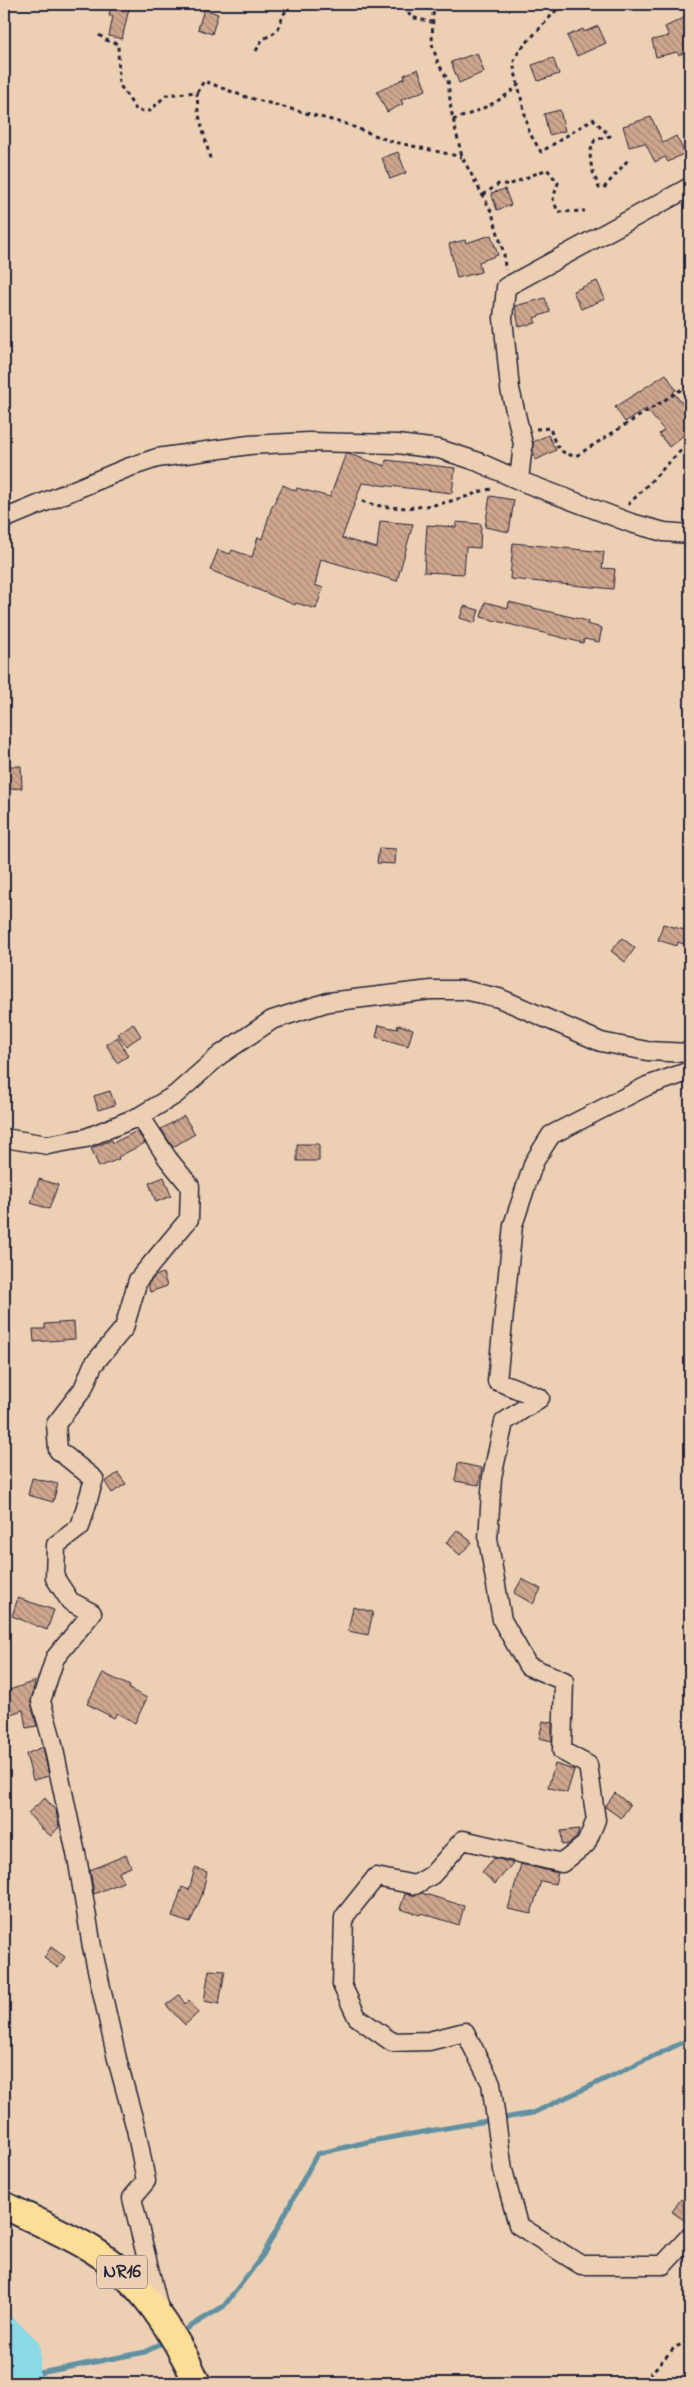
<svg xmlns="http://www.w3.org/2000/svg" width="694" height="2387" font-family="'Indie Flower',sans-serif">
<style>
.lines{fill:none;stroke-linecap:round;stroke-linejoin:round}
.stream{stroke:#6090a2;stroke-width:5}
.river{stroke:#89d9e6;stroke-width:30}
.building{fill:url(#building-back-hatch);stroke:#22223b}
.minor-casing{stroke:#22223b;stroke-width:21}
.primary-casing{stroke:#22223b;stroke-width:30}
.path{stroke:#22223b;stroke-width:3;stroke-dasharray:4 4;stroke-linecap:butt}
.minor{stroke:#edd0b3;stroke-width:18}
.primary{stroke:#fdde96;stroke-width:26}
.labels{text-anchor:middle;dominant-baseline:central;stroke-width:4;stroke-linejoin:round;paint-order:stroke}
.shield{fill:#edd0b3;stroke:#5f565f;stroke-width:1}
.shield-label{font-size:19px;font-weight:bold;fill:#22223b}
</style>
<defs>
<pattern id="building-back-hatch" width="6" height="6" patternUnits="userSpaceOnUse" patternTransform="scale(1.25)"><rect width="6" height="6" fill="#cfa68e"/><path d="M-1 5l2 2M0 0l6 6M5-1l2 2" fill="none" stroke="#a88775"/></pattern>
</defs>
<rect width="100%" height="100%" fill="#edd0b3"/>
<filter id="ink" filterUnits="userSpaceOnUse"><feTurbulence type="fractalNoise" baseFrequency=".02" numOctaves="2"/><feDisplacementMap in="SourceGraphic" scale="10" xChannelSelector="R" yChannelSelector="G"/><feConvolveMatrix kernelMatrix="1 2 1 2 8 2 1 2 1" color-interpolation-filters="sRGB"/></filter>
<g filter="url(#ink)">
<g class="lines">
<!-- stream -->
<path class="stream" d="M180 2333 224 2306 263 2255 317 2154 371 2141 533 2113 690 2039
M25 2376 145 2352 166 2341"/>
<!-- river -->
<path class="river" d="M4 2330 25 2349V2383"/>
</g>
<!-- building -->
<path class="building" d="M111 4H130L122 39 109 36 113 16H109Z
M204 9 218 14 212 34 198 29Z
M690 15V49L679 55 677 52 656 57 652 40 669 36 665 27Z
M598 26 606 43 577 56 567 36 583 29 584 32Z
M477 53 484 72 459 83 451 62Z
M553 58 559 74 538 81 532 65Z
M418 69 426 90 401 100 403 104 387 112 377 92 405 78 404 75Z
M560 110 565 131 549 135 544 114Z
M651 117 663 143 676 136 685 153 668 162 665 157 655 162 645 143 629 147 623 126Z
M398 152 406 173 390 179 382 158Z
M505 189 511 205 497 210 491 193Z
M491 235 498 255 479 262 481 272 457 278 449 244 465 240 466 243Z
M597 281 605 299 581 309 573 291Z
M545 298 550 312 534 318 536 323 519 327 515 306Z
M666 374 676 390 673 392 690 413V430L669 447 659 434 664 430 646 409 625 422 615 407Z
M548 435 556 450 536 460 533 453V442Z
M346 453 385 466 386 460 455 468 452 493 362 483 342 538 377 548 380 521 413 524 397 581 321 559 315 585 323 588 316 609 296 603 295 605 210 570 218 550 230 554 232 550 252 557 258 537 262 539 271 509 283 485 296 491 297 488 330 497Z
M490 496 514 500 509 532 485 527Z
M456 522 481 524 480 548 466 547 464 574 424 572 427 525 456 527Z
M513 543 604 552 602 568 615 569 613 589 510 579Z
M485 602 508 608 509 602 588 621 587 624 602 628 599 642 584 639 583 643 481 617Z
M464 606 479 610 475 623 460 618Z
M4 766H21L22 788 4 789Z
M379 848 396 849 395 864 377 863Z
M663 924 688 931 684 944 678 942 677 946 658 940Z
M622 938 635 948 625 962 611 951Z
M133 1023 141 1036 126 1046 118 1034Z
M379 1025 397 1029 398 1025 413 1029 408 1046 376 1037Z
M118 1037 128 1056 117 1063 106 1044Z
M110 1091 115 1105 98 1110 94 1096Z
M184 1116 195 1134 173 1147 161 1129Z
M137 1131 145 1143 118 1157 119 1159 99 1167 91 1148 112 1140 113 1143Z
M297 1144H319V1161H297Z
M164 1177 171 1196 156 1202 149 1183Z
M39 1179 58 1185 49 1209 31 1203Z
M163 1273 167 1286 150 1292 148 1284 155 1276Z
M74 1322 75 1339 34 1342 33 1329H45V1324Z
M458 1463 482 1468 479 1485 455 1481Z
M118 1473 126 1484 112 1493 105 1482Z
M32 1478 58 1484 53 1502 28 1495Z
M457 1530 472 1542 460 1555 446 1543Z
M522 1579 541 1589 533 1604 514 1593Z
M18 1598 54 1610 47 1630 12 1616Z
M353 1607 373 1612 368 1635 348 1631Z
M103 1673 130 1686 129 1689 147 1698 135 1723 117 1713 114 1718 87 1704Z
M35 1681 31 1703 37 1726 26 1728 23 1710 4 1716V1692Z
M543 1721 552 1723V1741L539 1738Z
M43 1747 49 1776 33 1780 26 1754Z
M555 1764 574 1770 567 1793 548 1787Z
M615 1793 630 1805 621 1818 605 1807Z
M45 1798 56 1811 59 1827 51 1836 40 1827 28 1813Z
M579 1829 577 1837 569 1844 562 1845 561 1831Z
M126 1855 131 1867 119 1872 123 1882 94 1894 90 1870Z
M494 1858 513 1863 495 1884 482 1872Z
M521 1864 558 1873 555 1884 541 1881 531 1914 508 1909Z
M195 1868 207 1872 202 1895 190 1923 172 1917 182 1887 189 1890Z
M422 1893 464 1906 459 1925 421 1913 420 1915 400 1909 405 1894 414 1895Z
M51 1947 65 1957 58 1968 44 1958Z
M209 1970 225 1971 219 2004 204 2001Z
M179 1995 185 2004 189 2000 199 2012 185 2025 166 2005Z
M681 2199 690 2205V2210L684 2220 672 2212Z"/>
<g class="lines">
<!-- minor casing -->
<g class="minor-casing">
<path id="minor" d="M519 480 523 444 510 389 503 318 506 287 690 187
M4 519 127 468 157 458 249 445 309 442 397 444 439 449 476 461 523 482 631 523 664 532 690 534
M690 1071 647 1086 551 1135 534 1162 513 1225 497 1381 540 1398 504 1422 492 1477 488 1539 502 1620 528 1666 564 1681 562 1751 588 1765 596 1820 586 1844 562 1863 463 1840 432 1875 415 1885 376 1877 344 1917 342 1985 357 2017 392 2042 429 2041 465 2032 491 2083 503 2170 518 2225 581 2265H663L690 2236
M140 1116 168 1159 190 1186 189 1219 138 1280 124 1328 93 1365 83 1389 56 1424 58 1450 94 1479 80 1527 56 1545 55 1578 70 1601 92 1613 55 1658 41 1701 52 1740 78 1863 92 1947 117 2059 136 2129 146 2181 132 2198 159 2309
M4 1138 48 1145 86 1138 140 1116 175 1095 220 1055 272 1020 328 1002 431 990H464L499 998 601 1042 647 1051 690 1053"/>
</g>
<!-- primary casing -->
<g class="primary-casing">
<path id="primary" d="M4 2205C33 2220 65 2233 93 2250 140 2279 175 2333 197 2383"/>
</g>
<!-- path -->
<path class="path" d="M343 4H352
M380 4 404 6 411 17 431 22
M447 4 440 6 433 14 432 44 438 63 448 80 451 110 462 157 492 213 504 254 505 270
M562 4 519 51 513 63 529 132 541 152 593 119 610 136 595 140C585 157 593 171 599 188L603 189 628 160
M99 35 106 40 118 44 119 84 137 111H150L166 95 197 92 204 81 243 96 346 124 390 141 462 157
M256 51 262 40 277 31 283 15 291 4
M197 92 198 111 211 162
M453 120C476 112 502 102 519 84
M483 195 500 183 509 185 547 169 558 183 553 199 558 212 585 211
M536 429 550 428C555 444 558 454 576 456L690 384
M362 501C391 512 428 508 458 499 471 496 482 489 495 489
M628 505 690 441
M655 2383 651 2373 675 2347 690 2341"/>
<!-- minor -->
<use href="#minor" class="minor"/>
<!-- primary -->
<use href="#primary" class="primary"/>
</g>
</g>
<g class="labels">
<!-- shield labels -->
<rect class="shield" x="97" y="2255.5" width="50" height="33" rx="4"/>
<g class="shield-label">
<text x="122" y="2272">NR16</text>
</g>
</g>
<!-- margin -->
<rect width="694" height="2387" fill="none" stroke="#edd0b3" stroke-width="20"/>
<rect x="10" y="10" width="674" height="2367" fill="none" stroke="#22223b" stroke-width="2" filter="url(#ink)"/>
</svg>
